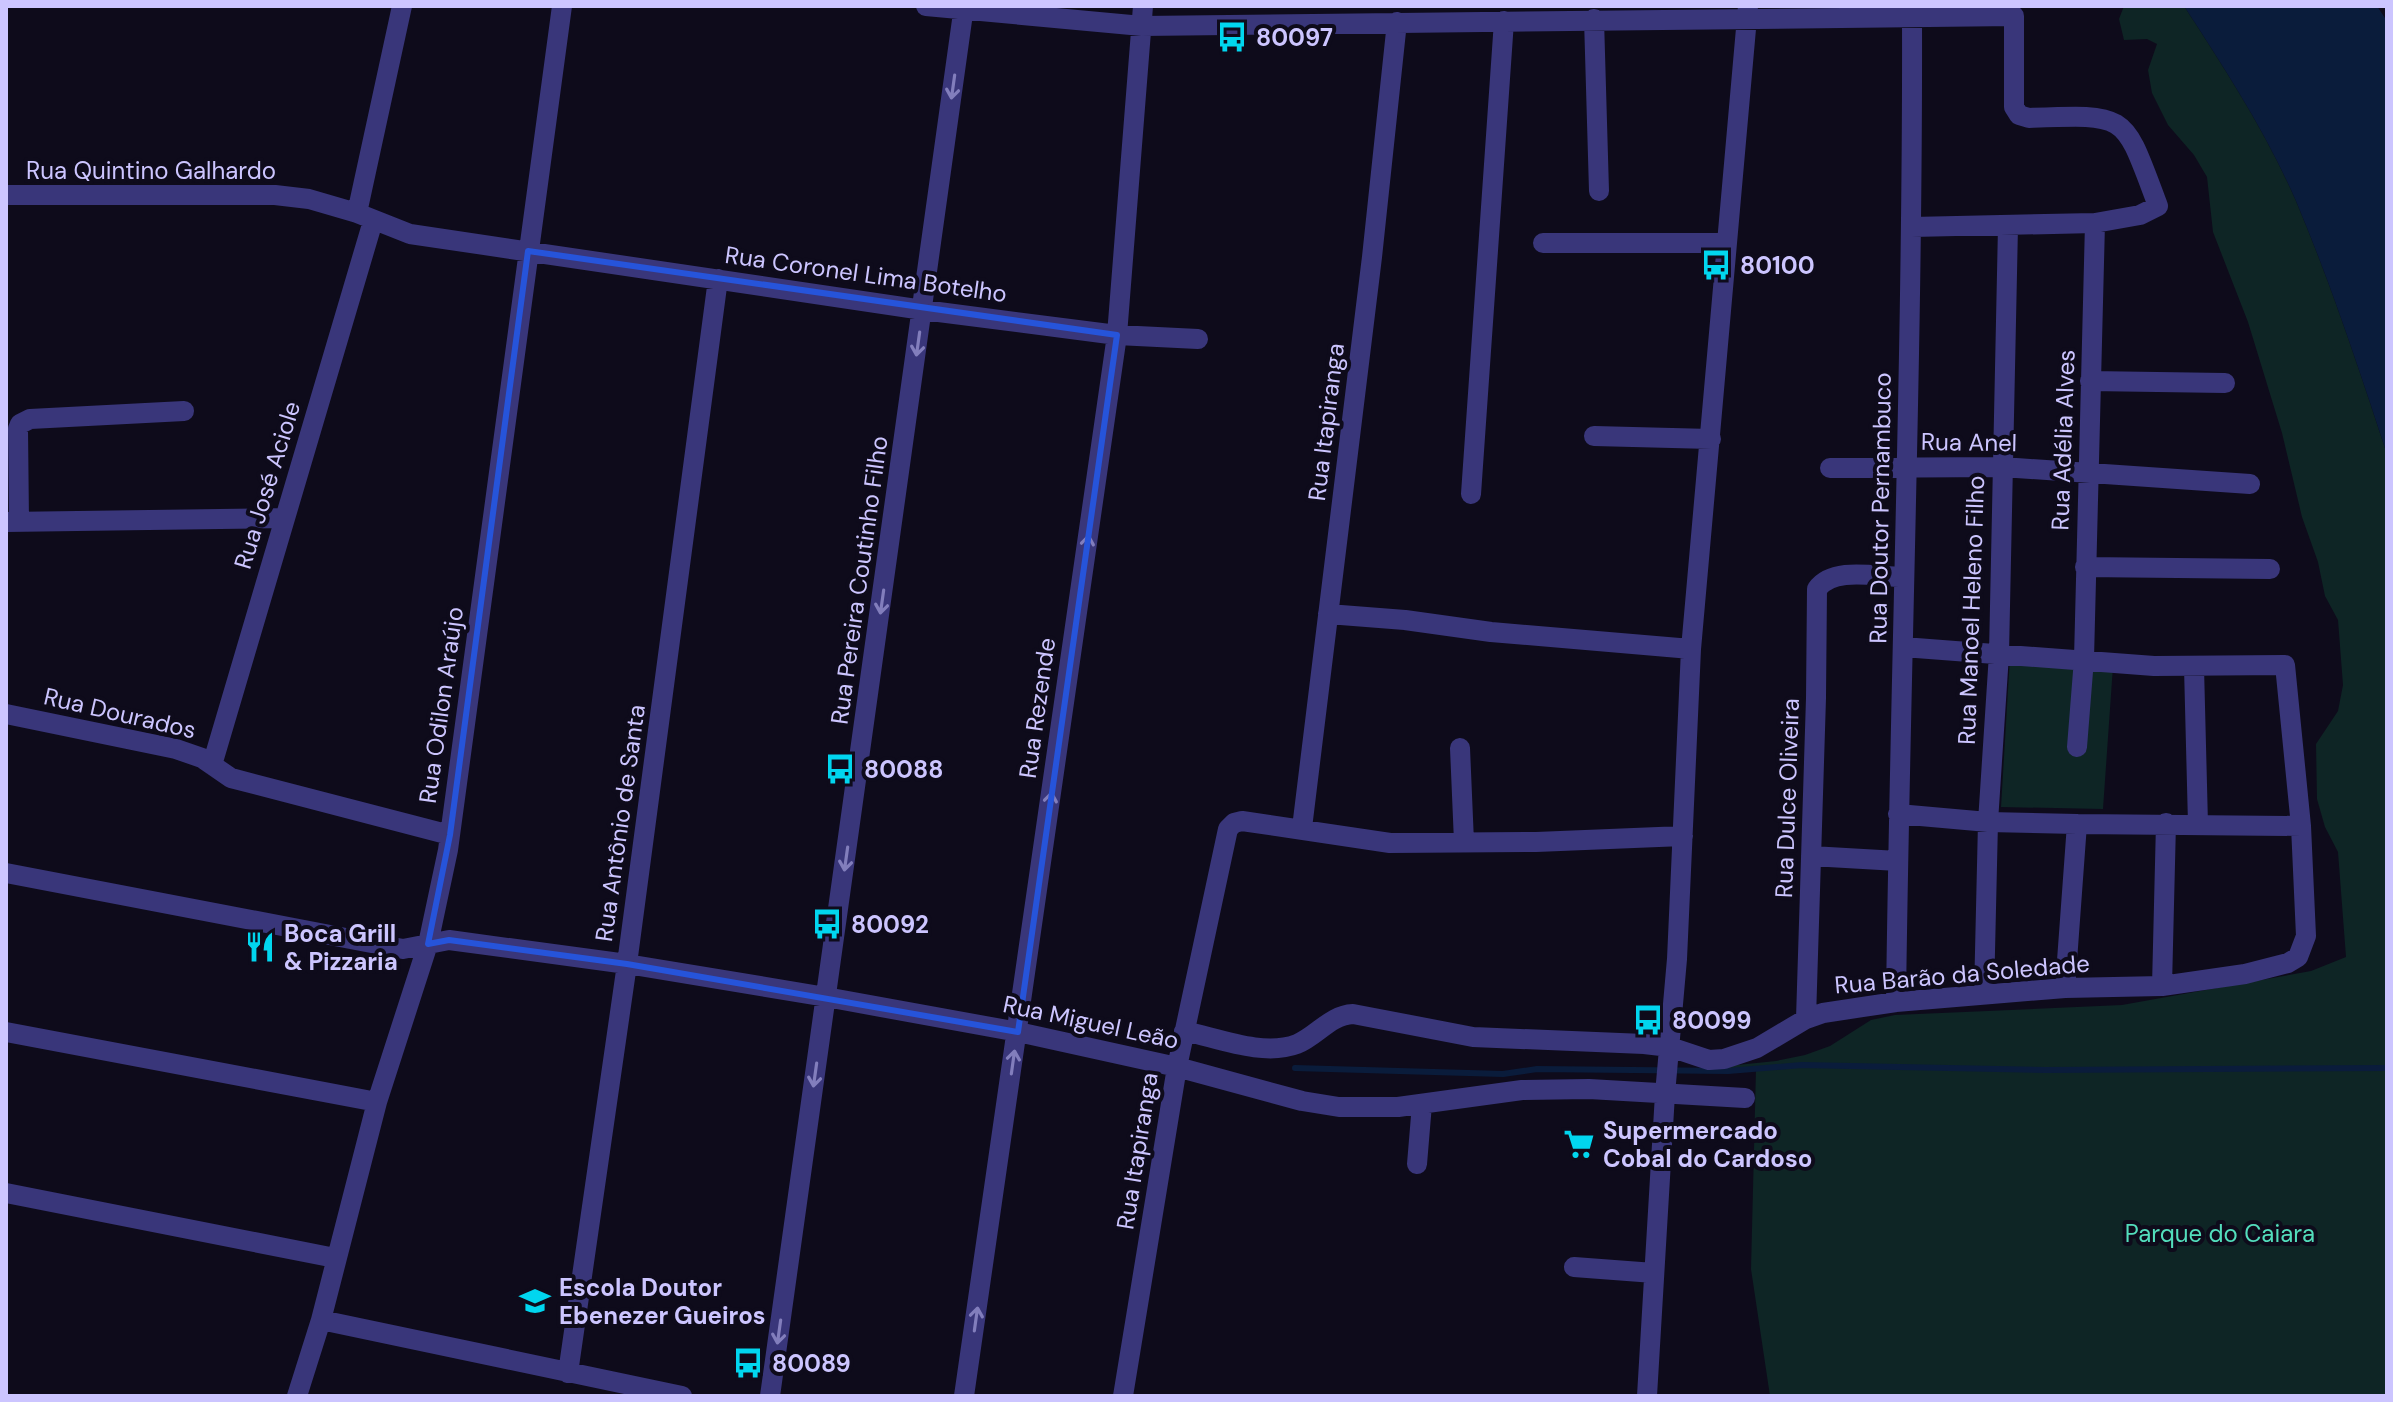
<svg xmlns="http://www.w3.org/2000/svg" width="2393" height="1402" font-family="'DM Sans',sans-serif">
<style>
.green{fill:#0e2525}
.water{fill:#0a1c3b}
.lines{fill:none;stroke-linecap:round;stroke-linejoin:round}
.stream{stroke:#0a1c3b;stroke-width:6}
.minor{stroke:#39367a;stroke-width:20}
.oneway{stroke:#827ebc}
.marked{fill:none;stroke:#2654da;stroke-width:6;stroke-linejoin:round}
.labels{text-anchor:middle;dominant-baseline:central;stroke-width:8;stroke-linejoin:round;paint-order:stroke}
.poi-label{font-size:24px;font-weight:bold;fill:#ccc5ff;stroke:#0e0b1b;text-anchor:start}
.street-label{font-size:24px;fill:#ccc5ff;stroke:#0e0b1b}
.park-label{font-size:24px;fill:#53ddbc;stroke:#0e0b1b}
</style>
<rect width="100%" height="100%" fill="#0e0b1b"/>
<!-- green -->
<path class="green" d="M2124 6H2184C2225 69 2266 132 2296 201 2331 284 2359 369 2387 454V1396H1770L1751 1269 1756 1069 1688 1070 1776 1061 1805 1055 1830 1046 1871 1020 1895 1015 2122 1005 2311 971 2346 957 2338 852 2325 827 2317 799 2316 744 2338 711 2343 685 2338 620 2325 596 2318 562 2302 517 2282 433 2248 322 2213 232 2207 177 2194 155 2168 125 2152 93 2148 70 2157 44 2147 39 2124 40 2119 19Z
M2010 657 2113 666 2103 809 2001 807Z"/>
<!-- water -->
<path class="water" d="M2184 6H2377L2387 21V454C2359 369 2331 284 2296 201 2266 132 2225 69 2184 6Z"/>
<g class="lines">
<!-- stream -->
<path class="stream" d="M1295 1068 1503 1074 1537 1069 1728 1071 1802 1065 2045 1070 2387 1068"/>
<!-- minor -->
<path class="minor" d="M926 6 1142 26 2014 16V107L2019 115 2029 118C2130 114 2123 113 2158 206L2140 215 2095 223 1912 227
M1594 19 1599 191
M6 195H275L309 199 357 213 410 234 923 310 1117 335 1198 339
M357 213 402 6
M1543 243H1727
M2090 381 2225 383
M1594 436 1711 439
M1830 468 2002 467 2250 484
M1471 494 1504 21
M6 522 284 518
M19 522 18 429 20 424 30 419 184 411
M2085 567 2270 569
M1328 614 1405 620 1491 632 1691 649
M2194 667 2198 824
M6 714 176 749 202 758 231 778 450 835
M2077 747 2084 659 2095 223
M1460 748 1464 842
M212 765 373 221
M1898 814 1988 822 2077 824 2301 826
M1302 828 1372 257 1397 22
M1811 856 1898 861
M6 873 403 949 449 940 627 964 826 997 1018 1032 1177 1067 1302 1101 1339 1107H1398L1522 1090 1589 1089 1745 1098
M2162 986 2166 823
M2065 988 2077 824
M1984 995 1988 822 1999 654 2008 226
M1896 1002C1900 673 1913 344 1912 15
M1806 1019 1816 698 1817 589C1833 566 1877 577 1902 577
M1184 1031C1218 1038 1263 1057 1297 1044 1317 1036 1330 1015 1353 1014L1473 1037 1644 1044 1670 1047 1709 1060 1724 1059 1757 1048 1806 1019 1823 1013 1896 1002 2065 988 2162 986 2245 974 2288 963 2298 957 2306 936 2301 826 2285 665 2154 666 1903 647
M6 1032 377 1102
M1417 1164 1422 1104
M6 1193 335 1258
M1574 1267 1654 1273
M321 1320 682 1396
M568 1373 627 964 718 279
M297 1396 321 1320 377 1102 428 944 448 850 562 6
M770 1396 964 6
M964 1396 1117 335 1143 6
M1123 1396 1177 1067 1228 829 1234 823 1242 821 1390 843 1536 842 1683 836
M1647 1396 1665 1094 1677 959 1691 649 1748 6"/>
</g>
<!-- one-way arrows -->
<defs><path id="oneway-shaft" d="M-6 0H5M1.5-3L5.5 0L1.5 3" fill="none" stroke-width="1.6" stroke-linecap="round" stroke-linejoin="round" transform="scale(2)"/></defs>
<g class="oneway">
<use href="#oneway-shaft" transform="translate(953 87) rotate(98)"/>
<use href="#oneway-shaft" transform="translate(918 344) rotate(98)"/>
<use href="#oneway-shaft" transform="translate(1087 547) rotate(-82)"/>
<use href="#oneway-shaft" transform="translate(882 602) rotate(98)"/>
<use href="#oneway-shaft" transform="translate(1050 804) rotate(-82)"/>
<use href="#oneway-shaft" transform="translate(846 859) rotate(98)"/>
<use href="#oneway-shaft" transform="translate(1013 1062) rotate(-82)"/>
<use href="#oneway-shaft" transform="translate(815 1075) rotate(98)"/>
<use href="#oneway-shaft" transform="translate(976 1319) rotate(-82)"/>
<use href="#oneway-shaft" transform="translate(779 1332) rotate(98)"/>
</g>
<!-- marked area -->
<path class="marked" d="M528 251 1117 335 1018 1032 627 964 449 940 428 944 450 835Z"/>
<!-- icons -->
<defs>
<g id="bus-bare" transform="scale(2.4)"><path d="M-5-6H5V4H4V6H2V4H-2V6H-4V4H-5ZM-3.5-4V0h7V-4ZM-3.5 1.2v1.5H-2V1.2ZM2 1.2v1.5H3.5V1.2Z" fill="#01d6ef" stroke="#0e0b1b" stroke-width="2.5" paint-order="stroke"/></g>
<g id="restaurant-bare" transform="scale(2.4)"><path d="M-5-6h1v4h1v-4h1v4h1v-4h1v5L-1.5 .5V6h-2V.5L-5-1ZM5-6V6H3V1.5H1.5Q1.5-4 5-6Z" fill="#01d6ef" stroke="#0e0b1b" stroke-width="2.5" paint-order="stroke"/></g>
<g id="supermarket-bare" transform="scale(2.4)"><path d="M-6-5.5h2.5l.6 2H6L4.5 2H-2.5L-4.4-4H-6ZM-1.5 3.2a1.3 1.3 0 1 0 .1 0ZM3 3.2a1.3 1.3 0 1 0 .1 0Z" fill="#01d6ef" stroke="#0e0b1b" stroke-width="2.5" paint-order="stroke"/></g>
<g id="school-bare" transform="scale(2.4)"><path d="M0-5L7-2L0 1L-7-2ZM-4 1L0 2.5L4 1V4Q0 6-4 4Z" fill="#01d6ef" stroke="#0e0b1b" stroke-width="2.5" paint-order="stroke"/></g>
</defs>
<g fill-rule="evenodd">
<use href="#bus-bare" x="1232" y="37"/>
<use href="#bus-bare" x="1716" y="265"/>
<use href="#bus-bare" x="840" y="769"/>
<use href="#bus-bare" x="827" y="924"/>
<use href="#restaurant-bare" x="260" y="947"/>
<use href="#bus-bare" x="1648" y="1020"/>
<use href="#supermarket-bare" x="1579" y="1144"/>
<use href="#school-bare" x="535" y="1301"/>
<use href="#bus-bare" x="748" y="1363"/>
</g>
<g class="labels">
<!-- poi labels -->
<g class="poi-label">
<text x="1256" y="37">80097</text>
<text x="1740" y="265">80100</text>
<text x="864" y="769">80088</text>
<text x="851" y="924">80092</text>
<text x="284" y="933">Boca Grill<tspan x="284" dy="28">&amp; Pizzaria</tspan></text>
<text x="1672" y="1020">80099</text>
<text x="1603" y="1130">Supermercado<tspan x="1603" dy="28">Cobal do Cardoso</tspan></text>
<text x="559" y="1287">Escola Doutor<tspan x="559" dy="28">Ebenezer Gueiros</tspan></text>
<text x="772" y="1363">80089</text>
</g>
<!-- street labels -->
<g class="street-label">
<text x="151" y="170">Rua Quintino Galhardo</text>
<text transform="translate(866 274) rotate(8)">Rua Coronel Lima Botelho</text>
<text transform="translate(1326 422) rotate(-83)">Rua Itapiranga</text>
<text transform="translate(2063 440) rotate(-88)">Rua Adélia Alves</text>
<text transform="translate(1969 442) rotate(1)">Rua Anel</text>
<text transform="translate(267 485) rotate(-73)">Rua José Aciole</text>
<text transform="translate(1880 508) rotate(-89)">Rua Doutor Pernambuco</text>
<text transform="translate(859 580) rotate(-82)">Rua Pereira Coutinho Filho</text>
<text transform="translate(1971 610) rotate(-88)">Rua Manoel Heleno Filho</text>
<text transform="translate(441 705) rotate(-82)">Rua Odilon Araújo</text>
<text transform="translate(1037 708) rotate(-82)">Rua Rezende</text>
<text transform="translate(120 713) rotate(13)">Rua Dourados</text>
<text transform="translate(1787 798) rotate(-88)">Rua Dulce Oliveira</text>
<text transform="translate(620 823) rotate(-82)">Rua Antônio de Santa</text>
<text transform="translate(1962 974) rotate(-5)">Rua Barão da Soledade</text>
<text transform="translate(1091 1022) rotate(12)">Rua Miguel Leão</text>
<text transform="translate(1137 1151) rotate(-81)">Rua Itapiranga</text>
</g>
<!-- park labels -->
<g class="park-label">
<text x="2220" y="1233">Parque do Caiara</text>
</g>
</g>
<!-- border -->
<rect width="2393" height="1402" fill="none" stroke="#ccc5ff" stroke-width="16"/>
</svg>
